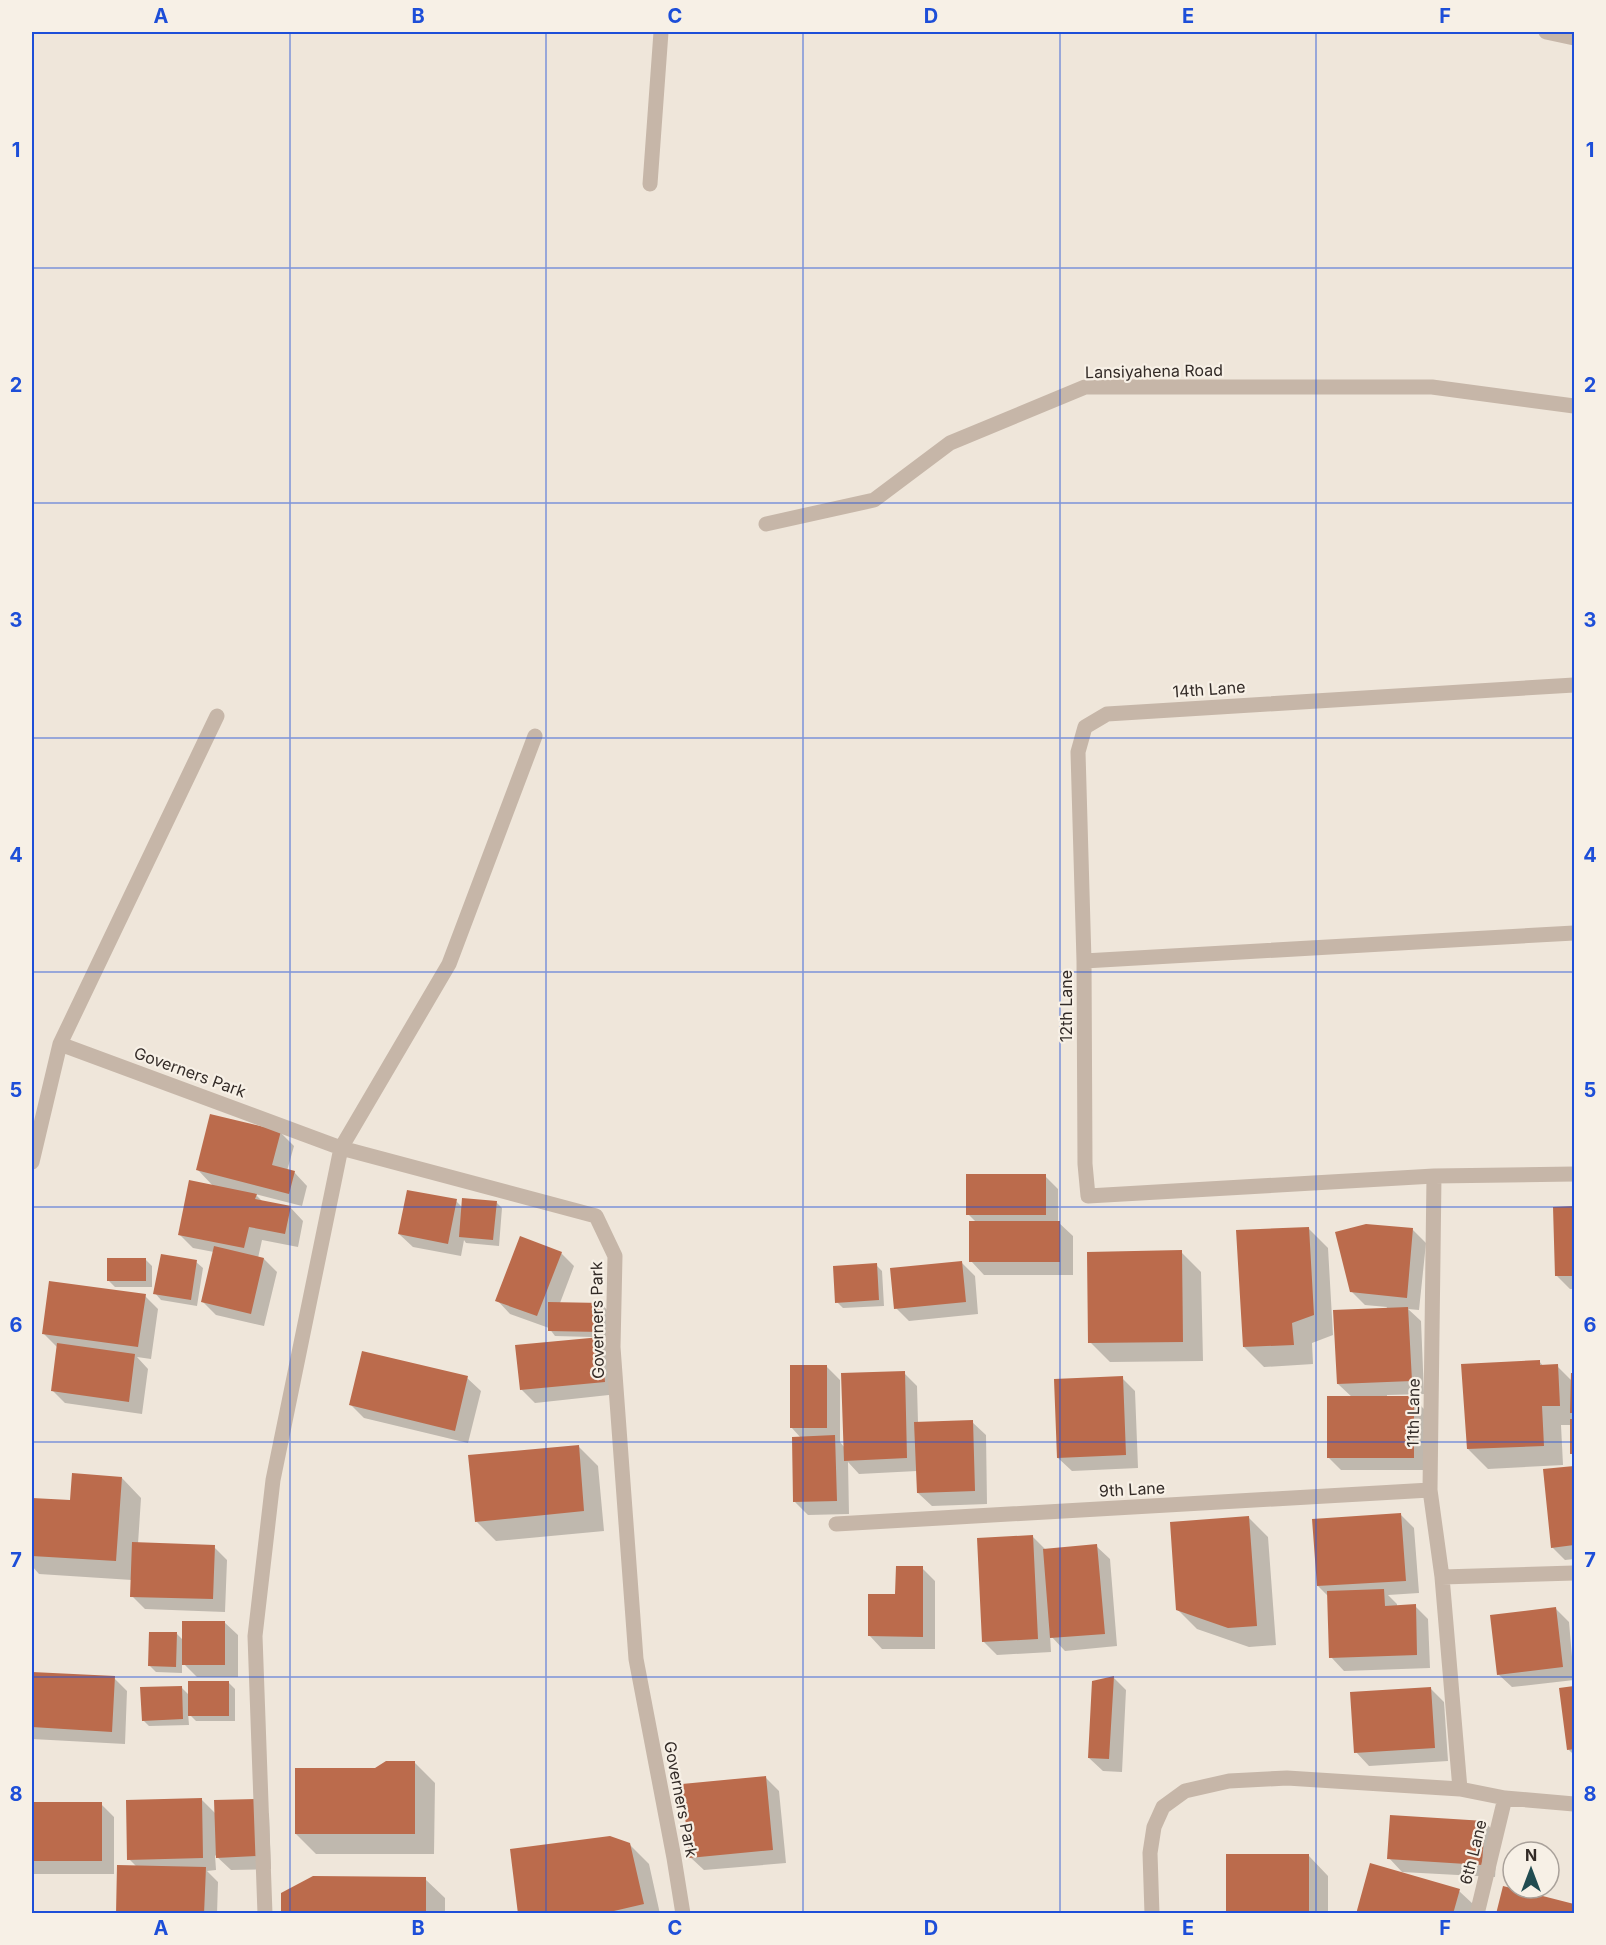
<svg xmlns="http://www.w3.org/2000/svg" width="1606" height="1945" font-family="Inter,sans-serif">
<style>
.shadow{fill:#0003}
.building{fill:#bb6b4c}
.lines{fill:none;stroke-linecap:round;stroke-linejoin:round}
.minor{stroke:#c6b6a8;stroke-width:15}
.grid{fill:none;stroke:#1d4ed8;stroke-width:1.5;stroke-opacity:0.55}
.labels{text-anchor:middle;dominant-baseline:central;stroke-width:4.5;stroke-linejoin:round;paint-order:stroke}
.street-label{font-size:16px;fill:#332b27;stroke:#f7f0e6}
.neatline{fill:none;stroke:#1d4ed8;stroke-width:2}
.grid-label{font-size:20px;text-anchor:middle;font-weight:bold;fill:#1d4ed8}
</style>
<rect width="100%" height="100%" fill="#efe6da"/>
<!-- shadow -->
<path class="shadow" d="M280 1132 294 1146 287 1171 294 1172 307 1186 302 1206 255 1194 263 1202 290 1207 303 1221 298 1247 262 1240 258 1258 264 1259 277 1272 264 1326 216 1315 203 1302 214 1252 193 1248 179 1234 214 1187 198 1170Z
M1045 1176 1058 1189V1222L1073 1236V1275H984L971 1261 976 1222 968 1214Z
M456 1201 462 1207 496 1202 502 1208 499 1246 466 1243 464 1240 461 1256 413 1247 399 1234Z
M1555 1208H1574V1289H1570L1557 1276Z
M1308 1228 1328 1248 1333 1335 1312 1343 1313 1364 1264 1367 1244 1347Z
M1412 1229 1426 1243 1419 1310 1408 1309 1421 1321 1424 1394 1387 1395V1398H1413L1426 1411V1470H1341L1328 1457 1353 1398 1338 1384 1386 1309 1387 1307 1365 1305 1352 1292Z
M1181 1252 1201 1272 1203 1361 1110 1362 1090 1342Z
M561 1253 574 1266 560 1303 602 1304 608 1311V1338L599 1337 613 1352 618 1394 535 1403 521 1389 592 1339V1337L555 1336 549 1328 510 1314 497 1300Z
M146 1260 152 1266V1287H115L109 1281Z
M196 1262 203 1268 197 1306 161 1300 155 1293Z
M961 1262 975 1276 978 1314 909 1321 896 1308Z
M876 1265 882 1271 884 1306 843 1308 837 1302Z
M145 1296 158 1309 151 1359 137 1357 148 1369 142 1414 65 1403 52 1390 58 1348 44 1334Z
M1539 1361 1544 1367 1557 1366 1572 1381V1375H1574V1456L1571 1453V1425H1561L1563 1465 1488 1469 1468 1449Z
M826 1366 840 1380V1442L845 1448 904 1373 917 1386 918 1423 972 1422 986 1435 987 1504 932 1506 918 1493 917 1471 859 1474 848 1462 849 1514 808 1515 795 1502 801 1438 791 1427Z
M467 1378 481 1391 468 1443 364 1418 350 1404Z
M1122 1378 1135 1391 1138 1468 1072 1471 1058 1458Z
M578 1446 598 1466 604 1531 496 1541 476 1521Z
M1574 1467V1559L1565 1560 1552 1547 1545 1470Z
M122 1478 141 1498 138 1544 214 1547 227 1560 225 1612 145 1609 132 1596V1580L39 1574 32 1566V1499L71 1502Z
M1400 1514 1414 1528 1419 1593 1388 1595 1397 1604V1607L1415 1606 1428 1619 1430 1668 1344 1671 1331 1657 1328 1596 1318 1586Z
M1249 1518 1268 1537 1276 1645 1249 1647 1197 1629 1177 1609Z
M1032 1536 1046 1550 1096 1546 1110 1559 1117 1646 1065 1651 1050 1635 1051 1652 997 1655 983 1641Z
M922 1568 935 1581V1649H882L869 1635 897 1596Z
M1556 1609 1569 1622 1574 1680 1512 1687 1498 1674Z
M224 1622 238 1635V1677H197L182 1662V1673L156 1672 150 1666 177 1634 184 1641Z
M32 1673 114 1678 127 1691 125 1744 32 1739Z
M1113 1677 1126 1690 1122 1772 1103 1771 1089 1758Z
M229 1683 235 1689V1721H196L188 1713 189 1725 149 1726 143 1720 181 1687 190 1696Z
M1574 1688V1755L1568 1749 1561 1690Z
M1431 1689 1444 1702 1448 1761 1369 1766 1356 1752Z
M415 1763 435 1783 434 1854H316L296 1834Z
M766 1778 779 1791 786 1863 704 1870 690 1857Z
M201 1799 216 1814 256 1800 269 1814 271 1869 231 1870 215 1855 216 1870 207 1871 218 1882 217 1914H117L137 1867 129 1859Z
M32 1804H101L114 1817V1874H32Z
M1485 1822 1498 1836 1495 1877 1402 1872 1389 1858Z
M629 1844 649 1864 660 1914H520Z
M1309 1856 1328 1876V1914H1227Z
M425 1879 445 1898V1914H282Z
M1459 1891 1473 1904 1470 1914H1357Z"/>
<!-- building -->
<path class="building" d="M210 1114 281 1131 272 1165 295 1171 289 1194 196 1170Z
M966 1174H1046V1215H966Z
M189 1180 257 1194 255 1199 291 1206 285 1234 249 1227 244 1248 178 1235Z
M407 1190 457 1199 448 1244 398 1234Z
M462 1198 497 1201 493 1240 459 1237Z
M1574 1206V1276H1555L1553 1207Z
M969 1221H1060V1262H969Z
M1366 1224 1413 1228 1407 1298 1350 1292 1335 1232Z
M1309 1227 1314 1315 1292 1323 1294 1345 1243 1347 1236 1230Z
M520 1236 562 1252 537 1316 495 1301Z
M214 1246 264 1258 251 1314 201 1302Z
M1182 1250 1183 1342 1088 1343 1087 1252Z
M161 1254 197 1260 191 1300 153 1294Z
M107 1258H146V1281H107Z
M962 1261 966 1302 894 1309 890 1268Z
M877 1263 879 1300 835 1303 833 1266Z
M49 1281 146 1294 138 1347 42 1334Z
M548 1302 602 1303V1332L548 1331Z
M1408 1307 1412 1381 1337 1384 1333 1310Z
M601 1337 605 1382 520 1390 515 1345Z
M57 1343 135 1354 129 1402 51 1391Z
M362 1351 468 1376 455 1431 349 1405Z
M1540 1360V1365L1558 1364 1560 1406H1542L1544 1446 1467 1449 1461 1364Z
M790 1365H827V1428H790Z
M905 1371 907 1458 844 1461 841 1373Z
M1571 1373H1574V1413H1570Z
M1123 1376 1126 1455 1057 1458 1054 1379Z
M1327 1396H1414V1458H1327Z
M1570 1419H1574V1454H1570Z
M973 1420 975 1491 917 1493 914 1422Z
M835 1435 837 1501 793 1502 792 1437Z
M579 1445 584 1511 475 1522 468 1455Z
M1574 1466V1545L1551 1548 1543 1469Z
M72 1473 122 1477 116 1561 32 1556V1498L70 1500Z
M1401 1513 1406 1581 1317 1586 1312 1519Z
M1249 1516 1257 1626 1228 1628 1176 1610 1170 1522Z
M1033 1535 1038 1639 982 1642 977 1538Z
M132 1542 215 1545 213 1599 130 1597Z
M1097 1544 1105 1634 1050 1638 1043 1549Z
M896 1566H923V1637L868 1636V1594H895Z
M1384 1589 1385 1606 1416 1604 1417 1655 1329 1658 1327 1591Z
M1556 1607 1563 1667 1497 1675 1490 1615Z
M182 1621H225V1665H182Z
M149 1632H177L176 1667 148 1666Z
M32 1672 115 1676 112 1732 32 1727Z
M1114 1676 1109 1759 1088 1758 1092 1681Z
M188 1681H229V1716H188Z
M182 1686 183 1719 142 1721 140 1687Z
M1574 1686V1749L1567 1750 1559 1688Z
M1431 1687 1435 1748 1354 1753 1350 1692Z
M386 1761H415V1834H295V1768H375Z
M766 1776 773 1850 689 1858 682 1784Z
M202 1798 203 1858 127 1860 126 1800Z
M257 1799 258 1856 216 1858 214 1800Z
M32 1802H102V1861H32Z
M1390 1815 1485 1821 1482 1865 1387 1859Z
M610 1836 630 1843 644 1904 601 1914H518L510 1849Z
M1226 1854H1309V1914H1226Z
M1370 1863 1460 1889 1453 1914H1356Z
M117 1865 206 1867 204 1914H116Z
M313 1876 426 1877V1914H281V1893Z
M1503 1886 1574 1904V1914H1496Z"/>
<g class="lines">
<!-- minor -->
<path class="minor" d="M1546 32 1574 38
M650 184 661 32
M766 524 874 500 950 443 1085 387H1432L1574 406
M1574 685 1107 714 1085 727 1078 752 1084 961 1085 1164 1088 1196 1434 1176 1574 1174
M1084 961 1574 933
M60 1044 341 1148 596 1216 615 1256 613 1347 636 1659 674 1858 683 1914
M32 1162 60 1044 217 716
M1434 1176 1430 1490 1442 1577 1460 1789
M836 1524 1430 1490
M1442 1577 1574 1573
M265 1914 255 1636 273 1480 341 1148 449 964 535 736
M1152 1914 1150 1853 1154 1827 1163 1807 1185 1791 1229 1781 1287 1778 1460 1789 1505 1798 1574 1804
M1477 1914 1505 1798"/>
</g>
<!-- grid -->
<path class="grid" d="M290 32V1914M546 32V1914M803 32V1914M1060 32V1914M1316 32V1914M32 268H1574M32 503H1574M32 738H1574M32 972H1574M32 1207H1574M32 1442H1574M32 1677H1574"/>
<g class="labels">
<!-- street labels -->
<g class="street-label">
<text transform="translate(1154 371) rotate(-1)">Lansiyahena Road</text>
<text transform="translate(1209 689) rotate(-4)">14th Lane</text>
<text transform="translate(1066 1006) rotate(-90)">12th Lane</text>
<text transform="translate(190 1072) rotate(20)">Governers Park</text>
<text transform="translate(597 1320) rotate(-91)">Governers Park</text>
<text transform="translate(1413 1413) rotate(-89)">11th Lane</text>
<text transform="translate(1132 1489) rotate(-3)">9th Lane</text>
<text transform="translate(681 1799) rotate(79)">Governers Park</text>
<text transform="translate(1473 1852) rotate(-76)">6th Lane</text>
</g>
</g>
<!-- border -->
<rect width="1606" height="1945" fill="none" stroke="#f7f0e6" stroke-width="66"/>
<!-- north arrow -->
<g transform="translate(1531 1870)"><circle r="28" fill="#f7f0e6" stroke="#a9a19a" stroke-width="1.5"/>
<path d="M0-4.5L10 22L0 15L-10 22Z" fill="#214c51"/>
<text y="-9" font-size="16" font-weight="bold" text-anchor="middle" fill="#332b27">N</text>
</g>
<rect x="33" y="33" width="1540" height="1879" class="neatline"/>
<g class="grid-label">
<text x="161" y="23">A</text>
<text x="418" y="23">B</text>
<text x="675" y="23">C</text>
<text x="931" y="23">D</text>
<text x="1188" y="23">E</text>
<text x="1445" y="23">F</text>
<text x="16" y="157">1</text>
<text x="1590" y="157">1</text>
<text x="16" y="392">2</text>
<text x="1590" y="392">2</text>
<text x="16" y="627">3</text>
<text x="1590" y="627">3</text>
<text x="16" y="862">4</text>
<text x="1590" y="862">4</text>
<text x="16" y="1097">5</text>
<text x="1590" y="1097">5</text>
<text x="16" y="1332">6</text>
<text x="1590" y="1332">6</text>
<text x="16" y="1567">7</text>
<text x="1590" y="1567">7</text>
<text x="16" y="1801">8</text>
<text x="1590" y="1801">8</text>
<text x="161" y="1935">A</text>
<text x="418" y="1935">B</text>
<text x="675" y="1935">C</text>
<text x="931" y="1935">D</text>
<text x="1188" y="1935">E</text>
<text x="1445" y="1935">F</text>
</g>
</svg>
